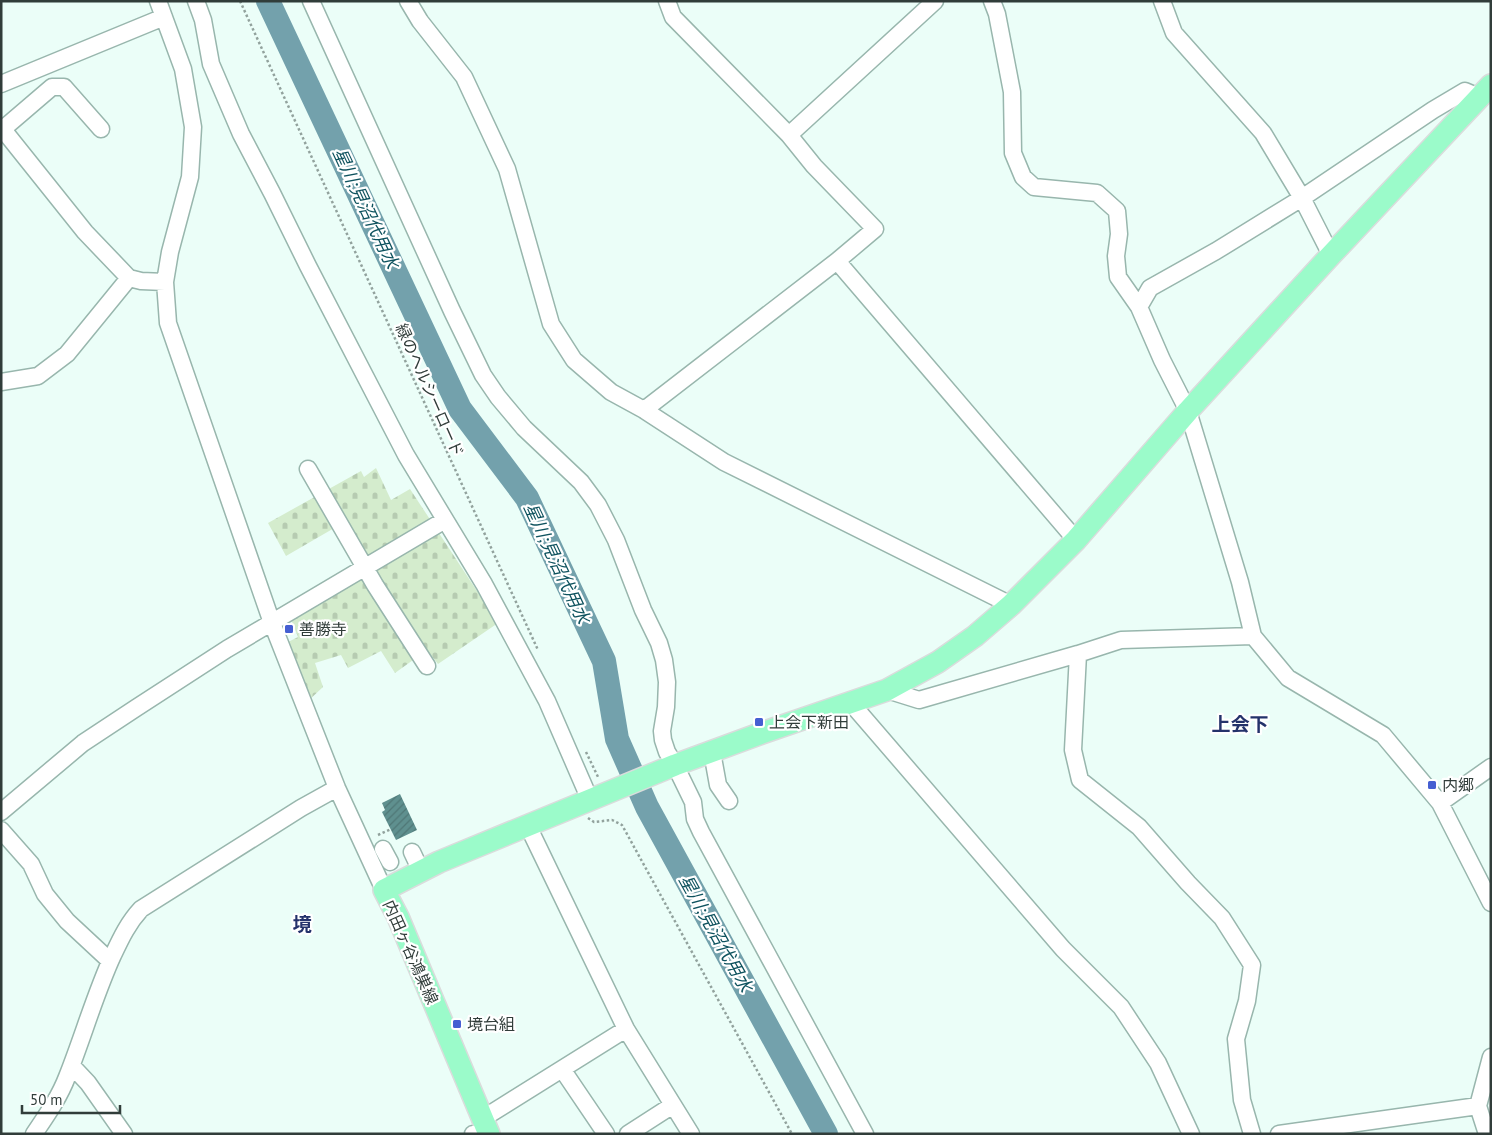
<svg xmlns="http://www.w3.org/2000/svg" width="1492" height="1135" font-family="'PT Sans','Noto Sans JP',sans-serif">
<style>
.cemetery{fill:url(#cemetery-stones)}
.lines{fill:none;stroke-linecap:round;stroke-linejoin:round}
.river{stroke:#73a1ac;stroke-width:24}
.building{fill:url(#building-hatch)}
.minor-casing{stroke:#98b6ad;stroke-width:19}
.major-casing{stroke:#dadcdc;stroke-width:24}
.path{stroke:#92a29d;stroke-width:2.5;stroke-dasharray:2.5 2.5;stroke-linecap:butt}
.minor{stroke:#fff;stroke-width:16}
.major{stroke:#9bfbca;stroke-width:21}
.poi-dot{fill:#455fd2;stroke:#fff;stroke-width:2}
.labels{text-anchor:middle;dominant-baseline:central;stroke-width:4.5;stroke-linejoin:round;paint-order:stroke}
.street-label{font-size:16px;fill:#313d3a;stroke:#fff}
.poi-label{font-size:16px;fill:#313d3a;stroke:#fff;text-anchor:start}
.water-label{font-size:18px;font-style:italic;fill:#0e525e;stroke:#fff}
.quarter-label{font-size:19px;font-weight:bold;fill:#24326b;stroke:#fff}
</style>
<defs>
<pattern id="cemetery-stones" width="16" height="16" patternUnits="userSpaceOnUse" patternTransform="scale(1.25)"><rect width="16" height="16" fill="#d4eccd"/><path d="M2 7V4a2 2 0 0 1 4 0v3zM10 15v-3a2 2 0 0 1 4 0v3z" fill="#b6cbb1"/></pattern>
<pattern id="building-hatch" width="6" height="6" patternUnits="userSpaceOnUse" patternTransform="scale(1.25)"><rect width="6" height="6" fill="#5f908f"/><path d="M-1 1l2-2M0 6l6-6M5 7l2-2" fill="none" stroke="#4f7776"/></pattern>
</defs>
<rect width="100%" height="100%" fill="#ebfef8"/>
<!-- cemetery -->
<path class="cemetery" d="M376 468 391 500 410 489 498 623 438 664 427 650 395 673 381 651 348 668 341 655 315 663 323 687 308 701 286 643 298 637 291 619 366 577 336 527 286 556 268 523 361 471 364 477Z"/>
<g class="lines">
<!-- river -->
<path class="river" d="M268 1 460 409 527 498 604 661 617 739 647 807 826 1134"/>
</g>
<!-- building -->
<path class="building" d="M400 794 417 830 396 840 382 812 385 810 382 803Z"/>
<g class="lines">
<!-- minor casing -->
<g class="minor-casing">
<path id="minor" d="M158 1 183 69 193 127 190 177 170 252 165 282 168 323 272 623 337 788 384 890
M196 1 203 20 211 64 241 134 272 193 308 266 406 455 484 584 547 701 590 800
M311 1 452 311 483 375 498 397 524 428 581 482 598 505 616 540 643 610 659 643 664 660 667 682 666 707 662 731 663 740 667 752 675 765 693 802 695 819 701 832 865 1134
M408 1 420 21 464 77 507 169 551 324 574 360 611 392 644 410 724 462 1011 605
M992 1 997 14 1012 92 1013 153 1023 177 1034 187 1097 193 1117 211 1119 234 1116 256 1118 277 1139 307 1162 360 1188 411 1240 582 1253 636 1288 678 1383 735 1440 803 1491 903
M1162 1 1174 33 1263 133 1302 198 1331 255
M1 84 164 17
M1 127 85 232 129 278 141 281 165 282
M3 129 52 87H64L101 129
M789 135 935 1
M837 261 1076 540
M1139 307 1150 288 1216 251 1302 198 1433 110 1465 91 1479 97
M1 382 38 376 67 354 129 278
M644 410 837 261 875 229 814 166 789 135 673 17 667 1
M308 469 375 585 427 666
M1078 654 1073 750 1080 780 1139 827 1188 883 1222 918 1252 965 1247 1001 1236 1039 1242 1100 1252 1134
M887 690 919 700 1078 654 1121 640 1253 636
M851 703 1063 949 1121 1007 1158 1063 1191 1134
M712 752 718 785 729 801
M1440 803 1491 767
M1 812 83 743 136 708 227 649 445 520
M528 826 626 1029 691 1134
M1 830 31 864 45 894 67 921 110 961
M383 849 390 862
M412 852 421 871
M72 1066 88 1083 124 1134
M562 1069 606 1134
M482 1119 626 1029
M34 1134C46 1116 59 1098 67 1077 83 1037 95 994 113 955 121 938 128 923 141 909L301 808 337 788
M473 1134 488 1133
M628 1134 673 1105
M1279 1134 1478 1106
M1487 1134 1478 1106 1491 1057"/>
</g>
<!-- major casing -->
<g class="major-casing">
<path id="major" d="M489 1134 398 917 384 890 439 862 675 765 762 733 887 690 938 662 975 636 1011 605 1076 540 1188 411 1331 255 1491 85"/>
</g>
<!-- path -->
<path class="path" d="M240 1 538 650
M586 752 599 779
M588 818 594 822 612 820 622 825 792 1134
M378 835 391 829"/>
<!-- minor -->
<use href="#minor" class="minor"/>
<!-- major -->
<use href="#major" class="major"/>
</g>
<!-- markers -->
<g class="poi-dot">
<rect x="284" y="624" width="10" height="10" rx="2.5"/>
<rect x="754" y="717" width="10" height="10" rx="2.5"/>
<rect x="1427" y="780" width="10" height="10" rx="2.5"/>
<rect x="452" y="1019" width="10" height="10" rx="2.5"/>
</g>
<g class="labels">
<!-- street labels -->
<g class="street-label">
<text transform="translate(430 390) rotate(66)">緑のヘルシーロード</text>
<text transform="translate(411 952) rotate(66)">内田ヶ谷鴻巣線</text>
</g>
<!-- poi labels -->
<g class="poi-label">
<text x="299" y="629">善勝寺</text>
<text x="769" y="722">上会下新田</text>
<text x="1442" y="785">内郷</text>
<text x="467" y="1024">境台組</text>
</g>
<!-- water labels -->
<g class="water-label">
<text transform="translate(366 208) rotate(65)">星川;見沼代用水</text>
<text transform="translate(557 563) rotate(65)">星川;見沼代用水</text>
<text transform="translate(716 933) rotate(61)">星川;見沼代用水</text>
</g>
<!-- quarter labels -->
<g class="quarter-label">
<text x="1240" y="724">上会下</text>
<text x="302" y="924">境</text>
</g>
</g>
<!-- border -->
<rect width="1492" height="1135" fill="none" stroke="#313d3a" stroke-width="5"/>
<!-- scale -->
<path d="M22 1105v8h98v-8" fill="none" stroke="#313d3a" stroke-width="2.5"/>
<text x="30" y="1105" font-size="15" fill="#313d3a" stroke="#ffffff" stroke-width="4" paint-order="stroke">50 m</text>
</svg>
